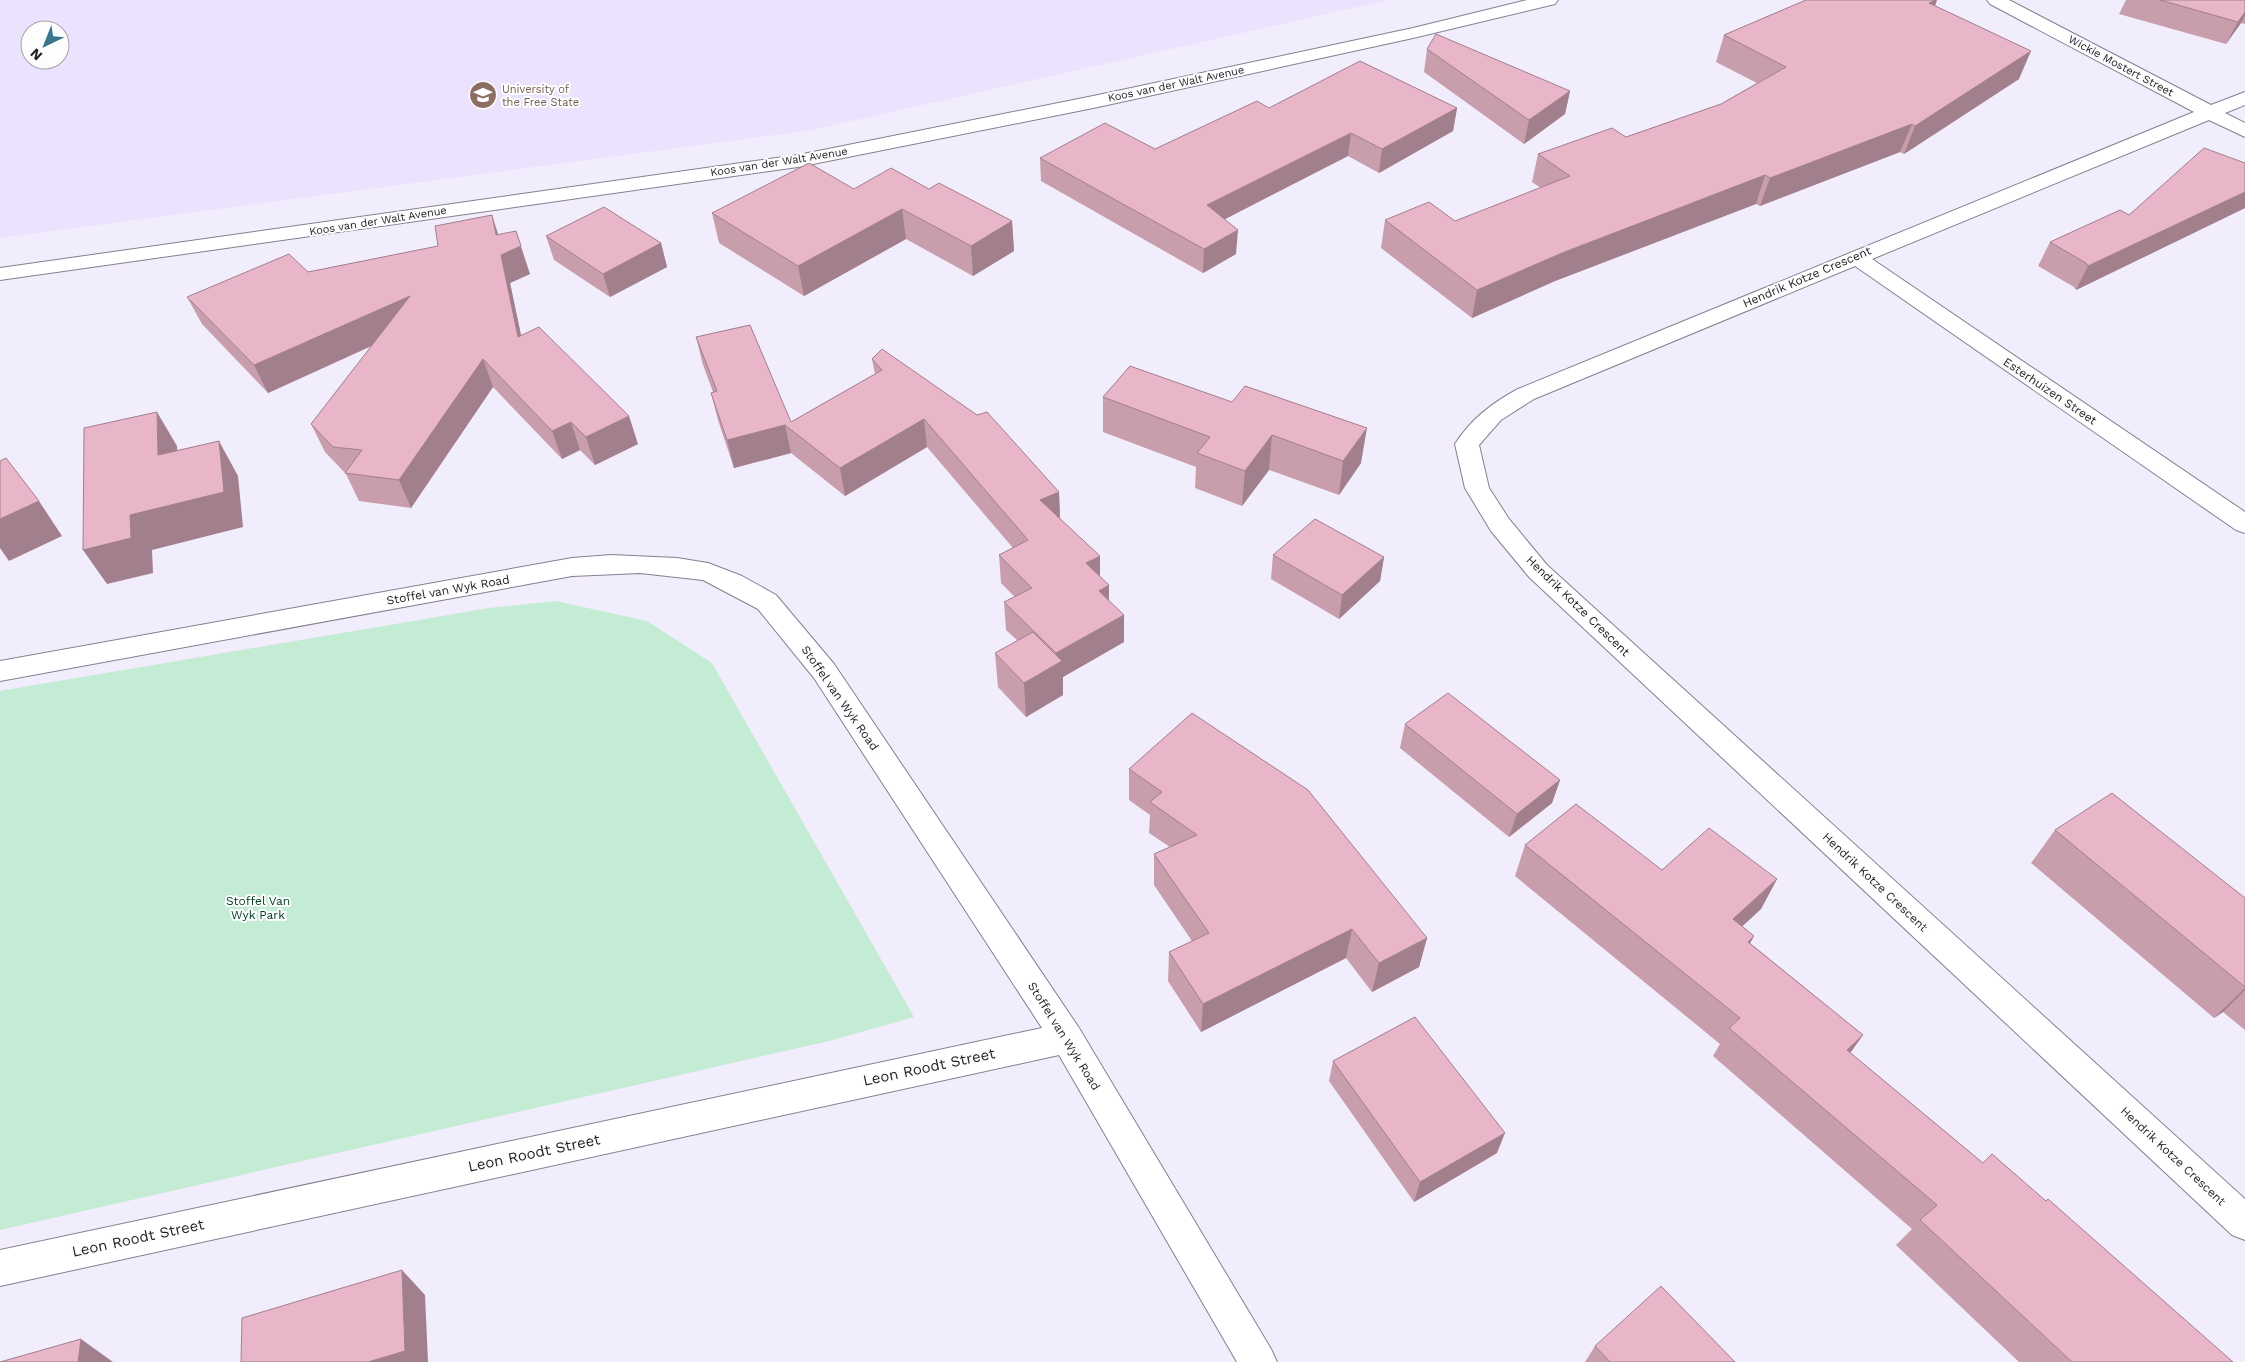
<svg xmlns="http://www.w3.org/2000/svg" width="2245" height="1362" font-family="'Work Sans',sans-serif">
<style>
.built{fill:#ebe3fd;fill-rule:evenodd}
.green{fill:#c4ebd4}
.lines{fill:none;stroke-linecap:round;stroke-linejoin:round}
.minor-casing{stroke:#857f90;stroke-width:2}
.minor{fill:#fff;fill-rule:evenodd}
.wall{fill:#c89dac}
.shaded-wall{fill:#a27f8c}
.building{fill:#e8b6c8;stroke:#a27f8c}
.labels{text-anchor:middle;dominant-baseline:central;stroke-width:4;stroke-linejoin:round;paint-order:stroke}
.far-street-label{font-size:11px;fill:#1f1d24;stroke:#fdfdfd}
.far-education-label{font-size:11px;fill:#785e54;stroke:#fdfdfd;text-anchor:start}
.street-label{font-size:12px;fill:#1f1d24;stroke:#fdfdfd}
.park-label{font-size:12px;fill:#003c23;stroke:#fdfdfd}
.near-street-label{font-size:15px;fill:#1f1d24;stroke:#fdfdfd}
</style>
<rect width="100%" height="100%" fill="#f2edfc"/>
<!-- built -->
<path class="built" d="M0 0H1388L812 130 0 238ZM30 30H60V60H30Z"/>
<!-- green -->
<path class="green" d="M556 601 647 621 712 663 914 1017 829 1041 0 1230V691L489 608Z"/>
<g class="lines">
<!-- minor casing -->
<g class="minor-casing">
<path id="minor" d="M1527 0H1558L1555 4 1413 38 1098 107 798 167 0 280V268L798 155 1098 95 1413 28Z
M1987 0H2009L2211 105 2245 92V105L2225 113 2245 123V137L2209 120 1872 259 2245 512V533L2236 530 1855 266 1534 399 1501 420 1479 445 1489 488 1509 519 1547 565 2245 1199V1240L2232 1235 1529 577 1491 531 1465 488 1455 444C1471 419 1492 403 1518 389L2194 112 1990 4Z
M611 555 677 558 708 563 742 576 776 595 834 664 1079 1028 1271 1349 1277 1362H1237L1059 1055 0 1286V1250L1042 1028 814 678 758 609 703 580 640 573 572 576 0 681V661L572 558Z"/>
</g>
<!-- minor -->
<use href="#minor" class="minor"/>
</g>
<!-- wall -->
<path class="wall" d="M1806 0H1937L1935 6 2019 79 1904 154 1900 152 1760 206 1756 204 1555 281 1472 318 1381 248 1385 220 1455 221 1541 188 1532 182 1538 154 1626 137 1721 104 1757 83 1716 62 1724 35Z
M2126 0H2245V24L2241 23 2226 44 2119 14Z
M1427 49 1570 91 1565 114 1524 144 1424 72Z
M1269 108H1457L1453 131 1379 173 1348 156 1224 219 1236 254 1203 273 1041 181 1040 158 1155 149Z
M2245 163V208L2076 290 2074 287 2038 266 2050 242 2129 215Z
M854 189H929L1012 221 1014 251 973 276 906 239 804 296 719 243 712 213Z
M499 235 530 274 510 283 521 335 638 444 595 465 580 450 562 459 493 387 411 508 359 501 346 474 325 452 311 424 372 346 268 393 202 324 187 297 308 272Z
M546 236 661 243 667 267 610 297 554 260Z
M696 337 791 422 875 374 872 359 1059 492 1060 518 1100 577 1124 642 1063 677V695L1026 717 998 687 995 653 1018 641 1006 630 1004 602 1015 597 1001 583 999 555 1013 548 927 447 845 496 791 453 734 468 718 420 711 393 713 392 703 365Z
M1130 366 1361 463 1339 495 1269 470 1242 506 1195 488 1196 467 1103 432V397Z
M1273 555 1384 557 1380 581 1339 619 1271 579Z
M1405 724 1560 780 1552 803 1509 837 1400 748Z
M1129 769 1427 938 1419 967 1372 992 1346 958 1201 1032 1168 981 1169 952 1192 941 1154 885V854L1170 847 1149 833 1150 815 1129 800Z
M2055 830 2245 898V1030L2223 1012 2214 1018 2031 863Z
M1525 845 1662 870 1777 879 1761 909 1742 926 1754 936 1750 943 1863 1035 1850 1053 1983 1163 2046 1201 2233 1362H2019L1896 1245 1912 1229 1713 1056 1720 1044 1515 876Z
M1333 1061 1497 1153 1414 1202 1329 1081Z
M1595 1346 1735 1362H1585Z"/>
<!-- shaded-wall -->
<path class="shaded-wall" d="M1936 0H1937L1927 26 1929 3Z
M2245 12V15L2241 23 2226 44 2238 22Z
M2031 51 2019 79 1904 154 1915 126Z
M1570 91 1565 114 1524 144 1529 120Z
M1457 108 1453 131 1379 173 1382 149Z
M1912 124 1900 152 1760 206 1770 178Z
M1351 133 1348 156 1206 229 1207 205Z
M1765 175 1756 204 1555 281 1472 318 1477 290 1562 253Z
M2245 192V208L2076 290 2088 266Z
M902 209 906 239 804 296 798 266Z
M492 215 501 243 516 231 530 274 510 283 527 364 518 337Z
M1012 221 1014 251 973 276 971 246Z
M1238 230 1236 254 1203 273 1204 249Z
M661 243 667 267 610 297 603 274Z
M410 296 421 323 268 393 254 365Z
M483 359 493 387 411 508 399 480Z
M157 412 177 446 179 490 158 455Z
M629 416 638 444 595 465 586 437Z
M924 419 927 447 845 496 840 468Z
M571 422 580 450 562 459 552 431Z
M785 425 791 453 734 468 727 440Z
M1367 428 1361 463 1339 495 1343 461Z
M1272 435 1269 470 1242 506 1245 471Z
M219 441 238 476 243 527 152 550 153 573 107 584 83 550 130 515Z
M1059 492 1060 520 1040 500Z
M39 501 62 536 9 561 0 548V519Z
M1100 556V583L1086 563Z
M1384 557 1380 581 1339 619 1342 595Z
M1109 585V613L1099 591Z
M1124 615V642L1063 677V695L1026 717 1024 683 1057 664 1056 653Z
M1560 780 1552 803 1509 837 1517 814Z
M1777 879 1761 909 1718 949 1733 919Z
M1352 929 1346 958 1201 1032 1203 1004Z
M1754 936 1738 965 1748 942Z
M1427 938 1419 967 1372 992 1379 963Z
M2245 988V990L2223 1012 2214 1018Z
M1863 1035 1843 1063 1847 1050Z
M1505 1133 1497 1153 1414 1202 1420 1182Z
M402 1270 425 1295 428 1362H368Z
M81 1339 113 1362H78Z"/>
<!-- building -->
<path class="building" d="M1806 0H1936L1929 3 2031 51 1915 126 1912 124 1770 178 1765 175 1562 253 1477 290 1385 220 1429 202 1455 221 1570 176 1538 154 1612 128 1626 137 1721 104 1786 67 1724 35Z
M2160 0H2245V12L2238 22Z
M1436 34 1570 91 1529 120 1427 49Z
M1360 61 1457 108 1382 149 1351 133 1207 205 1238 230 1204 249 1040 158 1105 123 1155 149 1257 101 1269 108Z
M2204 148 2245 163V192L2088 266 2086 263 2050 242 2120 210 2129 215Z
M809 163 854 189 891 168 929 189 939 183 1012 221 971 246 902 209 798 266 712 213Z
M604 207 661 243 603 274 546 236Z
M492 215 496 235 516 231 521 246 501 255 518 337 539 327 629 416 586 437 571 422 552 431 483 359 399 480 345 473 362 450 333 447 311 424 410 296 254 365 187 297 289 254 308 272 438 246 435 226Z
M750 325 791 422 882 370 872 359 882 349 977 415 987 412 1059 492 1040 500 1100 556 1086 563 1109 585 1099 591 1124 615 1056 653 1004 602 1032 588 999 555 1028 540 924 419 840 468 785 425 727 440 711 393 717 391 696 337Z
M1130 366 1232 402 1245 386 1367 428 1343 461 1272 435 1245 471 1197 453 1210 437 1103 397Z
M157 412 158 455 219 441 224 492 130 515 131 538 83 550 84 428Z
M6 458 39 501 0 519V461Z
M1315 519 1384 557 1342 595 1273 555Z
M1033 632 1062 661 1024 683 995 653Z
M1448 693 1560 780 1517 814 1405 724Z
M1192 713 1308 790 1427 938 1379 963 1352 929 1203 1004 1169 952 1209 933 1154 854 1197 835 1150 802 1162 792 1129 769Z
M2112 793 2245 898V987L2055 830Z
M1576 804 1662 870 1709 828 1777 879 1733 919 1754 936 1748 942 1863 1035 1847 1050 1983 1163 1992 1154 2046 1201 2048 1199 2233 1362H2072L1920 1220 1937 1205 1729 1028 1740 1018 1525 845Z
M1415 1017 1505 1133 1420 1182 1333 1061Z
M402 1270 405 1351 368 1362H241L242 1318Z
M1661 1286 1735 1362H1610L1595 1346Z
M81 1339 78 1362H0Z"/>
<!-- icons -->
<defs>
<g id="university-disc" transform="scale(1.4375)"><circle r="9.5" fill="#8d6e63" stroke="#fdfdfd"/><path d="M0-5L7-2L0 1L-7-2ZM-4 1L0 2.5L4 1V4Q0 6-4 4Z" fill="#fff"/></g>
</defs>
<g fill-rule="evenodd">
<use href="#university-disc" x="483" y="95"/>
</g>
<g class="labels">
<!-- far-street labels -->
<g class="far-street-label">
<text transform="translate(2121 66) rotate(28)">Wickie Mostert Street</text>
<text transform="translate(1176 84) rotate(-12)">Koos van der Walt Avenue</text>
<text transform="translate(779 162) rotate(-9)">Koos van der Walt Avenue</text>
<text transform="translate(378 221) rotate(-9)">Koos van der Walt Avenue</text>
</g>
<!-- far-education labels -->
<g class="far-education-label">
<text x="502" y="89">University of<tspan x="502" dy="13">the Free State</tspan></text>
</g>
<!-- street labels -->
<g class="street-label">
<text transform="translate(1807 277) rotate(-23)">Hendrik Kotze Crescent</text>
<text transform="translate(2050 391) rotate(34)">Esterhuizen Street</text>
<text transform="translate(448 590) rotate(-10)">Stoffel van Wyk Road</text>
<text transform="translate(1578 606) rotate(44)">Hendrik Kotze Crescent</text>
<text transform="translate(840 698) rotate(55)">Stoffel van Wyk Road</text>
<text transform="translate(1875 882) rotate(43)">Hendrik Kotze Crescent</text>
<text transform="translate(1064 1036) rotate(58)">Stoffel van Wyk Road</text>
<text transform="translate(2173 1156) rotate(43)">Hendrik Kotze Crescent</text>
</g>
<!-- park labels -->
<g class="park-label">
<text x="258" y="901">Stoffel Van<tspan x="258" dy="14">Wyk Park</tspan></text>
</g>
<!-- near-street labels -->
<g class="near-street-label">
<text transform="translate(929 1067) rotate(-12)">Leon Roodt Street</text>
<text transform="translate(534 1153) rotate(-12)">Leon Roodt Street</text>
<text transform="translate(138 1238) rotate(-12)">Leon Roodt Street</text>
</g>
</g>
<!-- north arrow -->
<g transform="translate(45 45) rotate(223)"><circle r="24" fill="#fdfdfd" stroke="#a4a3a6"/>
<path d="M0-4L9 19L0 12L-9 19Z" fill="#39758c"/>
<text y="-8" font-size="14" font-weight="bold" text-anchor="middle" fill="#1f1d24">N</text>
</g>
</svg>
